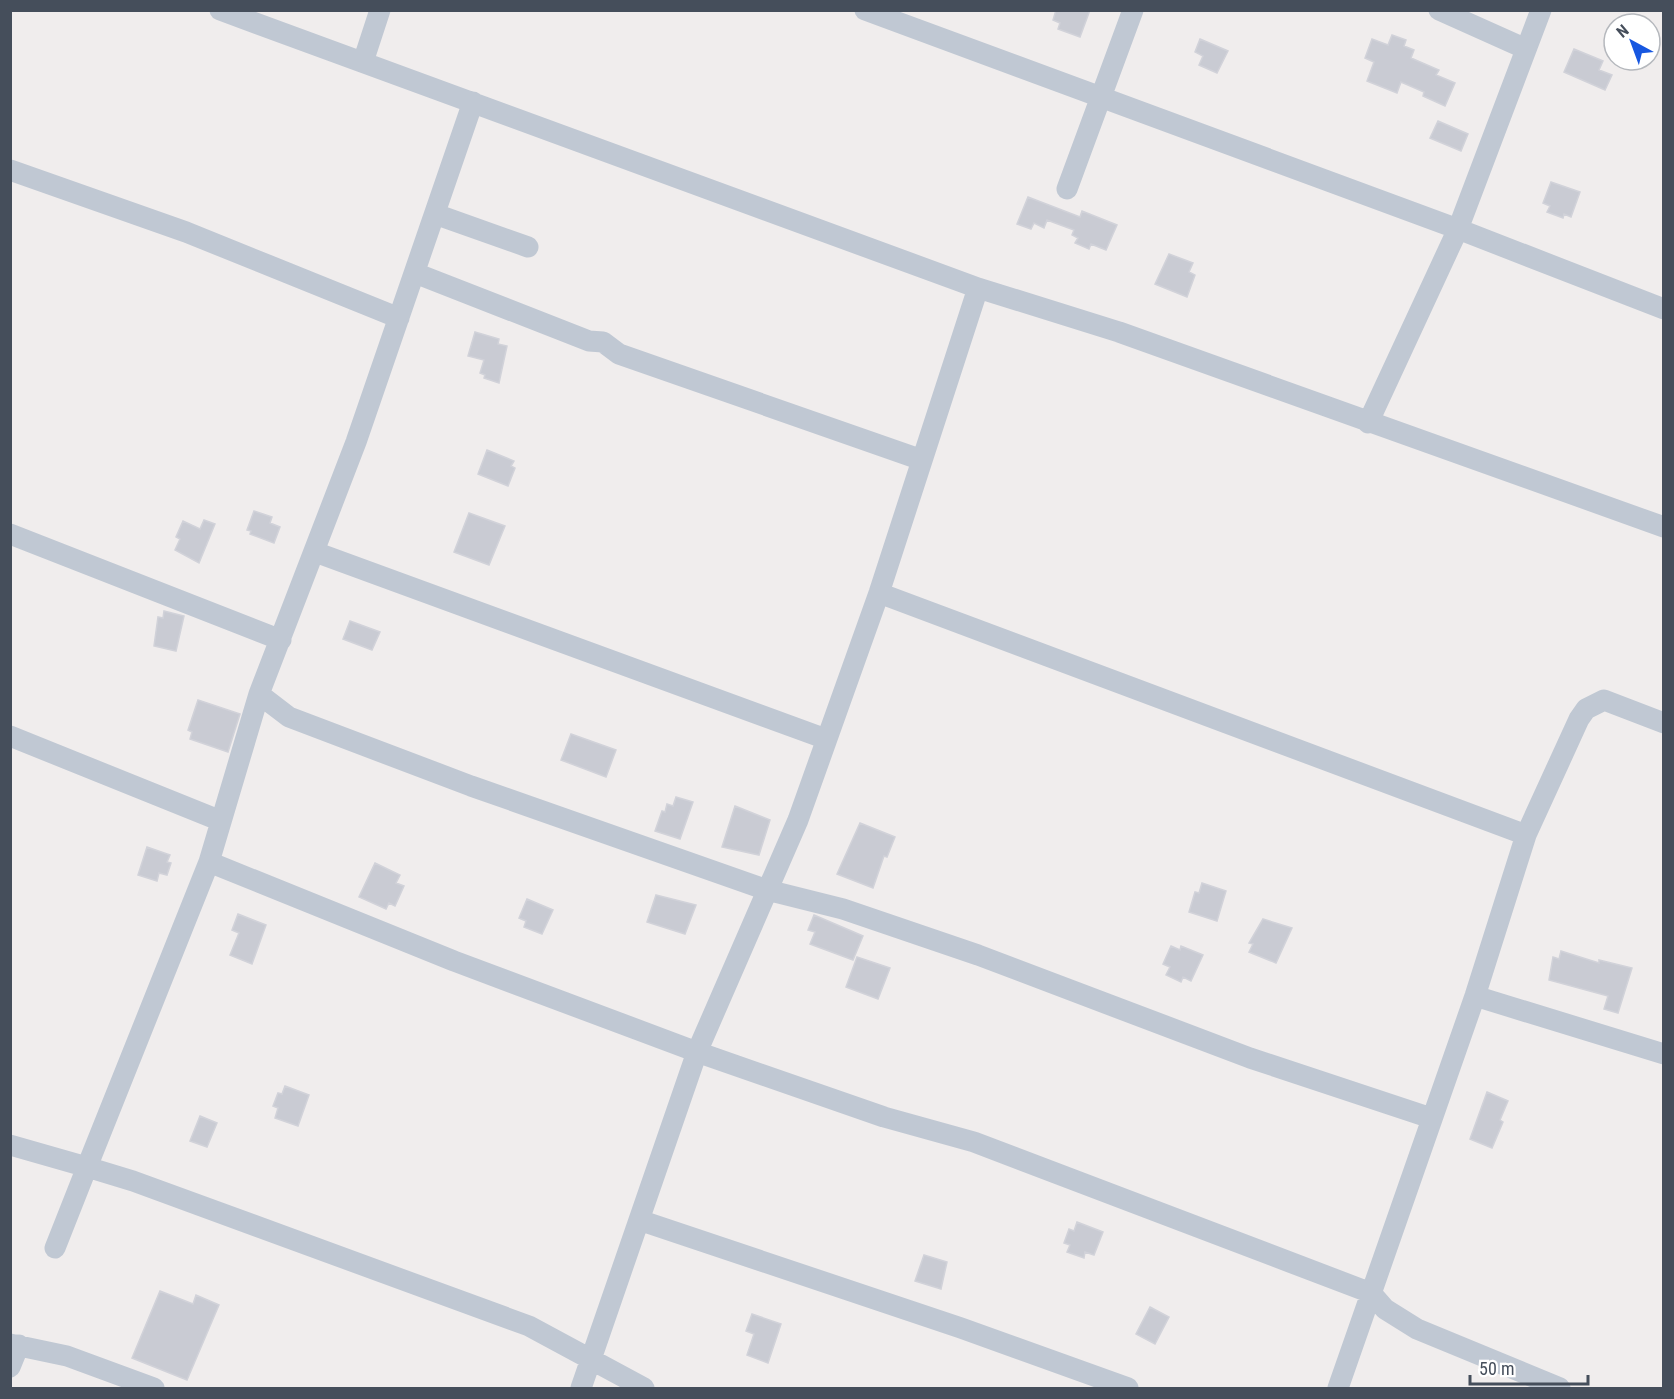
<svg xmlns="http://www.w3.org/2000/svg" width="1674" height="1399" font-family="'Roboto Condensed',sans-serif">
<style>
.building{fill:#c9cbd3;stroke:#d1d2d9;stroke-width:1.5}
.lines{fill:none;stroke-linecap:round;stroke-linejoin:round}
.minor{stroke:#c0c8d3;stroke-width:21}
</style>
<rect width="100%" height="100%" fill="#f0eded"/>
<!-- building -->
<path class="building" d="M1056 10H1090L1080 37 1058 29 1060 23 1053 20Z
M1392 35 1406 40 1404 46 1414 50 1411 58 1439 70 1436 75 1455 83 1445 106 1423 96 1424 92 1401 82 1397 93 1367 81 1374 62 1365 58 1372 39 1388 45Z
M1200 39 1228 51 1217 73 1199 65 1203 56 1195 52Z
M1574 49 1603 61 1599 70 1612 75 1605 90 1564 72Z
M1438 121 1468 134 1461 151 1430 138Z
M1551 182 1580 192 1571 217 1564 214 1563 218 1547 212 1550 206 1543 203Z
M1028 197 1080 217 1082 211 1117 225 1106 250 1091 244 1089 249 1075 243 1078 238 1072 235 1074 230 1047 220 1044 228 1034 223 1031 229 1017 224Z
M1169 254 1193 263 1189 272 1195 275 1187 297 1155 284Z
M475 332 499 339 498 344 507 346 499 383 484 378 485 375 480 373 484 360 468 356Z
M487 450 514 461 511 466 515 468 508 486 478 474Z
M254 511 272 517 270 523 280 527 274 543 250 534 251 531 247 530Z
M469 513 505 526 489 565 454 552Z
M204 520 215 524 199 563 175 550 180 539 176 537 183 521 200 529Z
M164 611 184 616 176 651 154 646 158 617 163 618Z
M350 621 380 632 372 650 343 639Z
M198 700 240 714 228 752 190 739 192 732 188 730Z
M571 734 616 750 606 777 561 760Z
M676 797 693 802 680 839 655 831 662 811 665 812 667 804 673 806Z
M735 806 770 820 759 855 722 847Z
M860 823 895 837 887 857 884 856 873 888 837 874Z
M147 847 170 855 167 862 171 863 167 875 159 873 157 881 138 875Z
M375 863 400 875 396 883 404 886 395 906 389 903 386 909 359 897Z
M1202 883 1226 891 1217 921 1189 912 1195 892 1199 893Z
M656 895 696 905 685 934 647 922Z
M527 899 553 910 542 934 524 927 526 921 519 918Z
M238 914 266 925 252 964 230 955 239 933 232 930Z
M814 915 863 936 853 960 810 944 815 932 808 930Z
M1263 919 1292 928 1276 963 1249 952 1253 944 1249 943Z
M1171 946 1180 950 1181 946 1203 955 1191 981 1183 977 1181 982 1166 975 1170 967 1163 964Z
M1561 951 1599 963V960L1632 968 1618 1013 1604 1009 1608 996 1549 980 1553 957 1559 959Z
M857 957 890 968 878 999 846 987Z
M285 1086 309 1095 298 1126 275 1118 278 1108 273 1106 278 1093 282 1094Z
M1487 1092 1508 1101 1500 1120 1503 1122 1492 1148 1470 1139Z
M200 1116 217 1123 207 1147 190 1141Z
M1077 1222 1103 1232 1094 1255 1085 1252 1084 1258 1067 1252 1070 1245 1064 1243 1069 1229 1074 1231Z
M924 1255 947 1262 941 1289 915 1281Z
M160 1291 193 1304 196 1295 219 1305 187 1380 132 1358Z
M1150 1307 1169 1317 1155 1344 1136 1334Z
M752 1314 781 1324 768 1363 747 1355 754 1334 746 1331Z"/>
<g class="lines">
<!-- minor -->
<path class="minor" d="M220 10 978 288 1119 332 1664 527
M865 10 1458 229 1541 10
M1439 10 1526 49
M363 62 380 10
M10 170 186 232 399 318
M1067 189 1133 10
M435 214 528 247
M415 273 589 341 603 342 619 354 922 460
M1368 423 1458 229 1664 309
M10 534 281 640
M315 552 826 739
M879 593 1526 835
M259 694 289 717 471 786 767 890 843 909 978 955 1250 1058 1431 1118
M10 736 221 821
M209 862 454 961 697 1052 884 1117 974 1142 1371 1293 1385 1309 1417 1329 1560 1388
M1475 996 1664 1054
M10 1145 87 1167 209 862 259 694 356 442 473 102
M639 1220 961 1328 1128 1388
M55 1248 87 1167 133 1181 529 1326 644 1388
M10 1344 67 1356 154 1388
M10 1367 19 1345
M581 1388 697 1052 798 820 879 593 978 288
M1338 1388 1475 996 1526 835 1579 719 1586 709 1604 700 1664 723"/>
</g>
<!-- border -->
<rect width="1674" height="1399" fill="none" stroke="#454e5b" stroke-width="24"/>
<!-- north arrow -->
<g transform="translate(1632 42) rotate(319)"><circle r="28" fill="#ffffff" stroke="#b5b8bd" stroke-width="1.5"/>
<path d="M0-4.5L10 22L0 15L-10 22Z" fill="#1757e0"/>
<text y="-9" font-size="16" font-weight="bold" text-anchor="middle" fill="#454e5b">N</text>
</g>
<!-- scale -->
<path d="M1470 1375v9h118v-9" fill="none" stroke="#454e5b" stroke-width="3"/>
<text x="1479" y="1375" font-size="18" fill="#454e5b" stroke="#ffffff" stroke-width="4.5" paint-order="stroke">50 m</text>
</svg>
